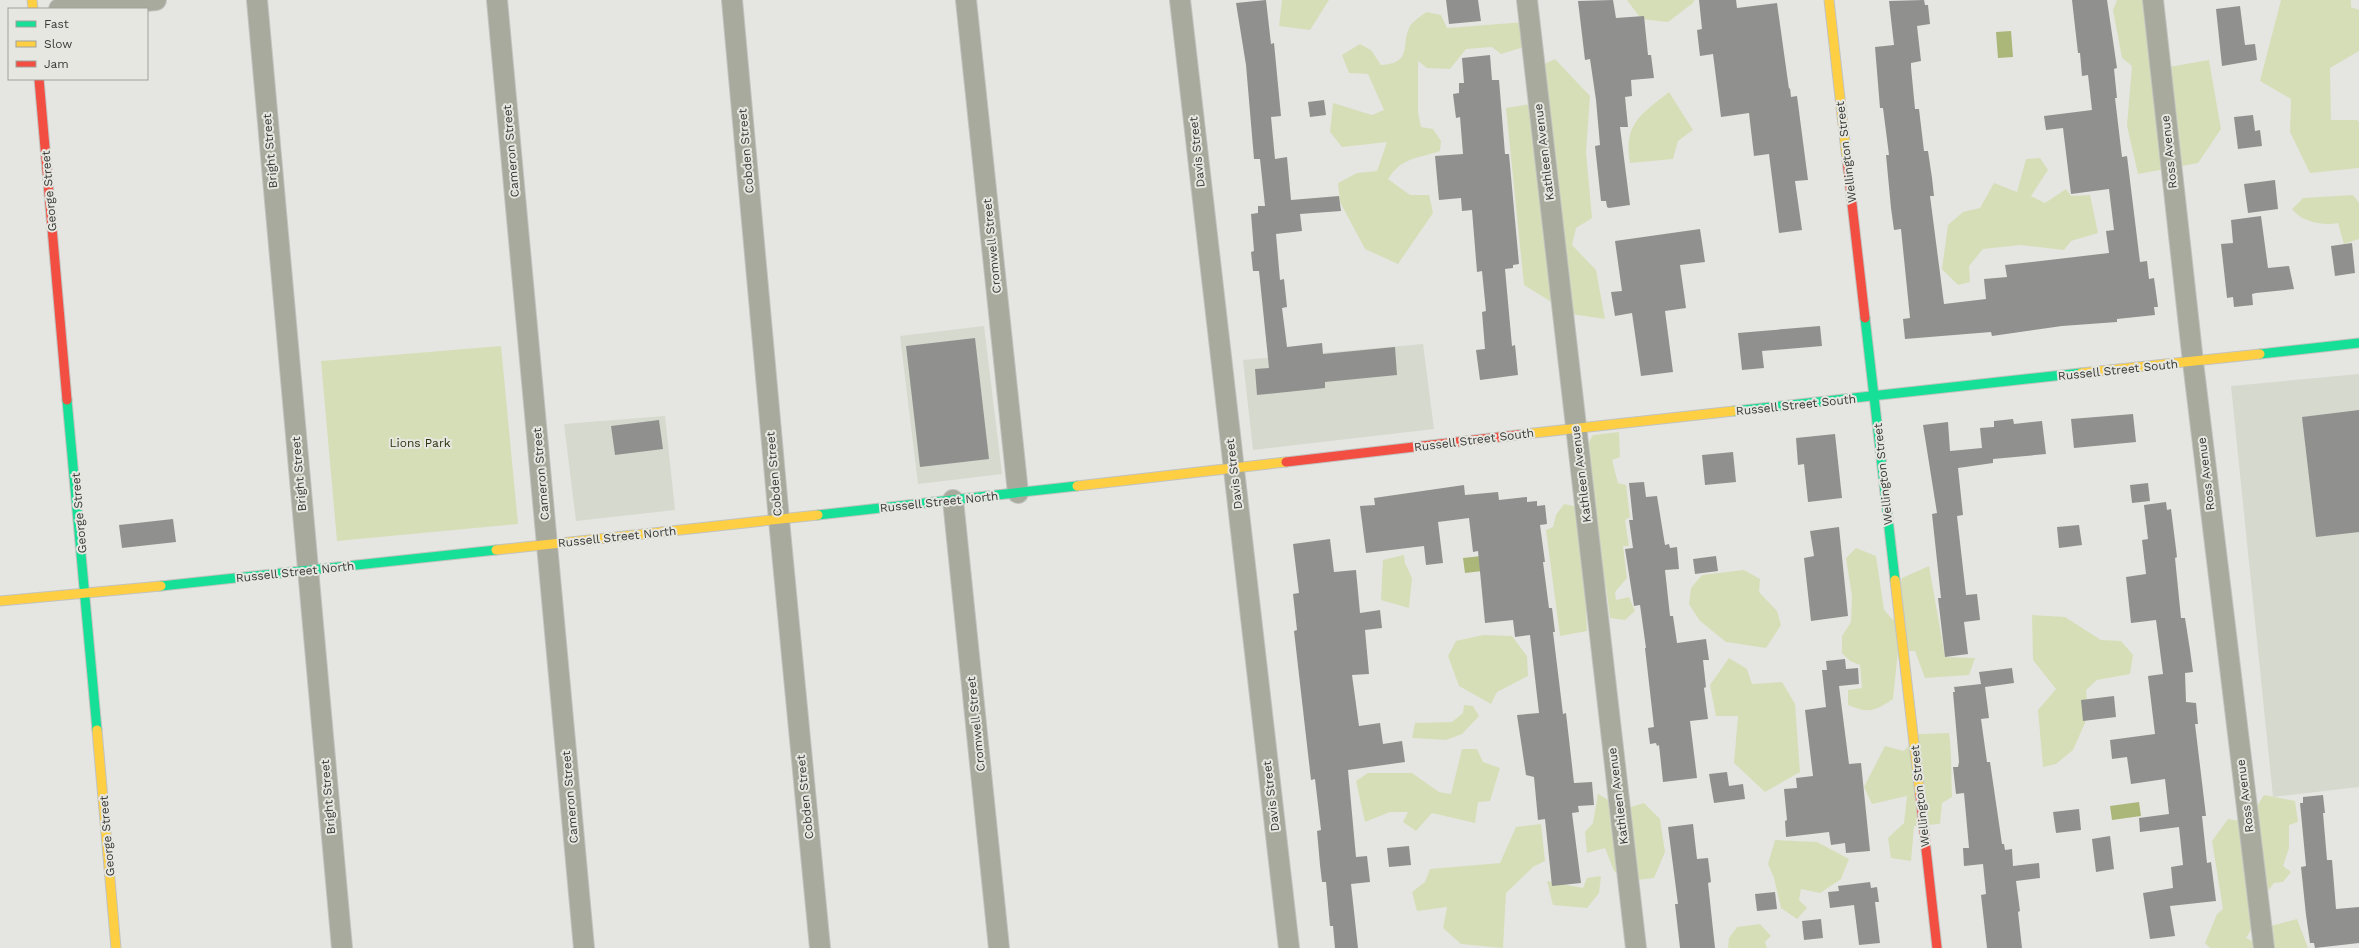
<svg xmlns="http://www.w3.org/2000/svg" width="2359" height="948" font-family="'Work Sans',sans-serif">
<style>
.built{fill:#d6d9ce}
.green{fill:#d6deb8}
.water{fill:#abb679}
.building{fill:#90918e}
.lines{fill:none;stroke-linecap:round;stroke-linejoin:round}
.street-casing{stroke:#c2c3c0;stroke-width:22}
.fast-casing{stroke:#c2c3c0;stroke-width:11}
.slow-casing{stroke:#c2c3c0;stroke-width:11}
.jam-casing{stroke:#c2c3c0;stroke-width:11}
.street{stroke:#a7aa9c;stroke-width:20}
.fast{stroke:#16e098;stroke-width:9}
.slow{stroke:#ffcf43;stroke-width:9}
.jam{stroke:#f24e42;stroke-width:9}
.labels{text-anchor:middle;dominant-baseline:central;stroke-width:4;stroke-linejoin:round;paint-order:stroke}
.street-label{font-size:12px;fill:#393937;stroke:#e6e7e0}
.park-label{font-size:12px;fill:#2b310c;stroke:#e6e7e0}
</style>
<rect width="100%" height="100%" fill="#e5e6e1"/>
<!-- built -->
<path class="built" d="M984 326 1002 474 918 484 900 336Z
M1423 344 1434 429 1253 450 1243 360Z
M2359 374V787L2273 797 2231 386Z
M665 416 675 510 576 521 564 424Z"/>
<!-- green -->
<path class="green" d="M1282 0H1329L1310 30 1279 26Z
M1627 0H1694L1693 3 1668 22 1641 19Z
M2117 0H2160L2169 67 2209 60 2221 129 2198 163 2138 174 2127 126 2132 66 2122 58 2113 10Z
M2281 0H2351V7L2359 10V51L2330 68 2331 120H2357L2359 122V168L2310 173 2290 132 2291 99 2260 81Z
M1427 12 1441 15 1447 28 1525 22 1527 46 1501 54 1492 47 1466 49 1450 69 1427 68 1418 61V112L1421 127 1433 129 1441 141 1440 151C1417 159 1402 157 1388 179L1410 195H1429L1433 213 1398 264 1365 249 1340 202 1338 183 1357 173 1377 171 1387 142 1342 147 1330 132 1333 103 1372 115 1384 110 1368 74 1349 73 1342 55 1360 44 1371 50 1381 65C1414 63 1400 44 1410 26 1413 21 1422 15 1427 12Z
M1555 59 1590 96 1586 152 1592 218 1576 228 1572 245 1596 270 1605 319 1571 314 1524 285 1506 108 1531 104 1540 66Z
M1669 92 1693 130 1678 141 1673 159 1630 163C1623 123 1642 114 1669 92Z
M2040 158 2048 170 2031 196 2045 203 2066 189 2071 196 2090 195 2098 233 2071 241 2064 250 2020 245 1983 249 1969 266 1970 282 1958 285 1942 269 1948 225 1963 212 1980 208 1994 183 2017 192 2026 159Z
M2353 195 2359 203V239L2344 244 2338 223C2322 226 2302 222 2292 209L2303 198Z
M501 346 518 524 337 541 321 361Z
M1619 432 1620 457 1612 460 1618 483 1626 485 1630 517 1625 520 1629 546H1623L1627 578 1615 592 1616 600 1629 597 1635 611 1625 620 1610 618 1606 586 1585 590 1587 631 1560 636 1546 530 1553 527 1556 515 1564 504 1594 510 1596 501 1576 497 1573 470 1593 435Z
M1856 548 1876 556 1884 610 1893 620 1902 578 1929 566 1945 657 1975 658 1969 675 1925 678 1915 651H1898L1893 699C1875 711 1870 714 1848 705V690L1862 688 1860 665 1850 661 1842 653V636L1851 622 1852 596 1846 558Z
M1404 555 1405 563 1412 578 1409 608 1381 600 1383 560Z
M1744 570 1760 579 1759 592 1777 611 1781 625 1766 648 1726 642 1700 621 1689 604 1691 588 1702 575Z
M2032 615 2065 617 2101 640 2121 641 2133 655 2130 674 2097 680 2086 690 2088 716 2073 750 2056 764 2043 767 2038 710 2056 689 2033 660Z
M1483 635 1512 636 1527 656 1528 676 1497 692 1491 704 1459 686 1448 656 1456 641Z
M1729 658 1747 669 1752 684 1782 682 1795 704 1800 772 1765 792 1734 763 1738 716H1716L1710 685Z
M1464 705 1473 706 1479 716 1462 734 1446 740 1412 738 1415 723 1452 722 1463 713Z
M1949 733C1952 755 1951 775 1952 797L1942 803 1940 824 1914 826 1911 861 1891 858 1888 838 1904 823 1907 796 1872 804 1864 787 1885 746 1904 751 1919 734Z
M1462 749H1477L1483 762 1500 768 1490 801 1478 802 1475 823 1432 813 1416 831 1403 822 1408 812H1390L1365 822 1356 781 1368 773H1412L1439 792 1451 794Z
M1598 794 1624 809 1644 803 1660 819 1665 852 1654 878 1629 881 1614 871 1605 848 1587 853 1585 832 1593 823Z
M2264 795 2295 801 2298 822 2289 825V848L2283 866 2291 872 2283 882 2274 883 2264 896 2254 811Z
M2228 819 2240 821 2257 920 2246 938 2267 948H2210L2205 943 2217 914 2223 909 2212 841Z
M1541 824 1545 861 1533 867 1506 893 1503 948 1461 944 1443 928 1447 907 1417 911 1412 892 1425 882 1430 869 1500 863 1516 827Z
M1775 840 1817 842 1849 859 1841 879 1820 893 1801 889 1799 900 1807 908 1797 919 1781 908 1774 878 1768 864Z
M1601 876 1599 893 1587 908 1553 905 1547 881 1583 888 1587 878Z
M2297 919 2308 948H2269L2267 927Z
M1760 924 1771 936 1765 942 1767 948H1728L1729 938 1737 927Z"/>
<!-- water -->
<path class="water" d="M2011 31 2013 57 1998 58 1996 32Z
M1490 555 1491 570 1465 573 1463 558Z
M2139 802 2141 816 2112 820 2110 806Z"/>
<!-- building -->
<path class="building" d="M1266 0 1271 44 1274 43 1281 116 1271 117 1275 159 1287 157 1291 200 1339 196 1341 211 1300 214 1302 231 1276 234 1280 280 1284 279 1287 307 1282 308 1287 347 1322 343 1323 354 1395 347 1397 375 1325 382V388L1257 395 1255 369 1269 368 1259 271H1253L1251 252 1254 251 1251 214 1258 213V206H1265L1260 159H1254L1246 65 1236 3Z
M1446 0H1478L1481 21 1449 24Z
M1613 0 1616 18 1644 16 1648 55H1651L1654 78 1631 80 1632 96 1625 97 1628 127H1620L1630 205 1609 208 1607 207 1606 201H1601L1595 146 1600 145 1596 100 1590 59 1585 60 1578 1Z
M1699 0H1736L1737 8 1777 3 1789 89 1790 88 1791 97 1797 96 1808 180 1795 181 1802 230 1779 233 1769 154 1754 156 1749 113 1721 117 1713 54 1700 56 1697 30 1702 29Z
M1924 0 1925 5H1928L1930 24 1917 26 1921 61 1911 63V67L1915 109H1919L1924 151H1928L1932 178 1934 196H1930L1944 304 1986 299 1984 279 2007 277 2005 265 2109 253 2106 231 2114 230 2109 189 2071 194 2063 128 2046 130 2044 116 2092 110 2088 75 2082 76 2080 53H2078L2072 0H2107L2117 68 2114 69 2117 98H2115L2122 157 2127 156 2140 262 2147 261 2149 279 2154 278 2158 307H2154L2155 315 2117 319V322L2062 326 1992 336 1991 332 1905 339 1903 319 1910 318 1901 229 1894 230 1891 208 1886 155H1889L1883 108H1880L1875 47 1894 45 1889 1Z
M2240 6 2245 45 2255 44 2257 60 2222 66 2216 9Z
M1490 55 1492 80H1499L1505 154H1509L1519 264 1513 265V268L1505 269 1512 346 1515 345 1518 375 1480 380 1476 350 1485 349 1482 312 1486 311 1482 271 1477 272 1472 210 1462 211 1461 198 1439 200 1435 156 1463 154 1460 117 1456 118 1453 94 1459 93V83H1464L1462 58Z
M1324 100 1326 115 1310 117 1308 102Z
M2253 115 2255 131 2260 130 2262 146 2238 149 2234 117Z
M2275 180 2278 209 2248 213 2244 184Z
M2261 216 2268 268 2289 266 2294 289 2256 293 2252 294 2253 305 2234 307 2233 297 2227 298 2221 244 2233 243 2231 220Z
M1700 229 1705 262 1680 265 1686 308 1665 311 1673 372 1641 376 1632 313 1615 316 1611 292 1622 291 1615 241Z
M2352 243 2355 273 2335 276 2331 246Z
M1820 326 1822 346 1762 351 1764 368 1742 370 1738 333Z
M975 338 989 459 920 467 906 346Z
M2359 410V532L2316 537 2302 417Z
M2133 414 2136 442 2074 448 2071 419Z
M2013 419 2014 424 2042 421 2046 454 1993 459V463L1958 468 1963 515 1957 516 1966 595 1977 594 1980 620 1964 622 1968 654 1945 657 1938 598H1941L1932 514 1937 513 1923 425 1948 422 1950 451 1982 448 1980 428 1994 427V421Z
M659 420 663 449 615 455 611 426Z
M1835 434 1842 498 1808 502 1804 464 1798 465 1796 438Z
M1733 452 1736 482 1705 485 1702 455Z
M1644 482 1646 497 1657 496 1665 545 1669 544 1670 548 1677 547 1679 569 1665 570 1670 616H1673L1677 643 1706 639 1709 660H1703L1706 687 1704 688 1708 719 1690 721 1697 778 1663 782 1659 745 1657 746 1656 743 1650 744 1648 728 1654 727 1645 648H1646L1640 605 1634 606 1625 549 1633 548 1629 520H1633L1629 483Z
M2148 483 2150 501 2132 503 2130 485Z
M1464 485 1465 495 1498 492 1499 500 1527 497V502L1537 501V506L1545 505 1547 524 1540 525 1545 562H1543L1549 608H1552L1555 632H1553L1563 714 1566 713 1574 783 1592 782 1594 805 1578 806 1579 812 1572 813 1581 883 1552 886 1545 819 1538 820 1534 777 1526 775 1517 715 1539 713 1530 635 1515 637 1513 620 1485 623 1478 551 1473 552 1469 518 1438 522 1443 563 1426 565 1424 546 1366 553 1360 506 1375 505 1374 498Z
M2166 502 2167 510 2171 509 2177 557 2175 558 2181 618H2185L2190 650 2193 672 2185 673 2186 702 2196 703 2198 724H2195L2206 816H2202L2207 863 2211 862 2216 901 2170 906 2175 936 2150 939 2143 893 2173 888 2171 867 2183 865 2179 827 2140 832 2139 818 2169 814 2165 779 2131 784 2127 757 2112 759 2110 740 2155 734 2148 676 2163 674 2156 620 2131 623 2126 577 2146 574 2142 540 2148 539 2144 505Z
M173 519 176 542 122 548 119 525Z
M2079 525 2082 545 2059 548 2057 527Z
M1839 527 1848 616 1811 621 1804 558 1814 556 1810 531Z
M1330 539 1334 572 1356 570 1360 613 1380 610 1382 628 1365 630 1369 674 1352 675 1359 726 1380 723 1383 744 1402 741 1405 762 1348 770 1356 857 1367 856 1370 882 1351 884 1358 948H1335L1333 926H1330L1326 882H1322L1320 865 1317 831 1321 830 1315 779 1311 780 1294 631 1297 630 1293 594 1299 593 1293 544Z
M1716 556 1718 571 1695 574 1693 559Z
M1845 659 1846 669 1858 668 1859 684 1839 686 1849 764 1861 763 1870 851 1846 853 1845 843 1831 845 1829 832 1786 837 1785 821 1787 820 1784 789 1797 788 1796 778 1813 776 1805 710 1826 707 1822 670H1827L1826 661Z
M2012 668 2014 683 1985 687 1989 718 1981 719 1987 762H1990L2002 844H2004L2005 850 2012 849 2013 866 2039 863 2040 878 2016 881 2020 911 2018 912 2022 948H1987L1981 895 1986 894 1983 864 1964 866 1963 848H1969L1964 793 1956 794 1953 767H1958L1959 762 1953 692H1955L1954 687 1981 684 1979 672Z
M2114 696 2116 717 2083 721 2081 700Z
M1727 772 1729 786 1743 784 1745 799 1714 803 1709 774Z
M2323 795 2325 813H2323L2327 860H2332L2336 909 2359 907V943L2315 948 2314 943H2310L2306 915 2301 867 2306 866 2300 803H2303V797Z
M2079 809 2081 830 2056 833 2053 812Z
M1693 824 1697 859 1708 858 1711 882 1708 883 1715 948H1680L1675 904H1678L1668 827Z
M2110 836 2114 869 2096 872 2092 839Z
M1409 846 1411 865 1389 867 1387 848Z
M1870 882 1871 888 1877 887 1879 902H1875L1880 943 1859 945 1854 905 1830 908 1828 892 1839 891 1838 886Z
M1775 892 1777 909 1757 911 1755 894Z
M1821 919 1823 938 1804 940 1802 921Z"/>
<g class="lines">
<!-- street casing -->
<g class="street-casing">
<path id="street" d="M257 0 342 948
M497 0 584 948
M732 0 779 520 820 948
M966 0 1018 493
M1180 0 1289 948
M1527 0 1636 948
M2153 0 2193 362 2264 948
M59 9 156 0
M953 500 999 948"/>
</g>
<!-- fast casing -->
<g class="fast-casing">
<path id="fast" d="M1865 318 1895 580
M2260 354 2359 343
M67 400 97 730
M1734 411 2081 373
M818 515 1077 486
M161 586 496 550"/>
</g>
<!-- slow casing -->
<g class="slow-casing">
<path id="slow" d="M32 0 33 9
M1829 0 1847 160
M2081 373 2260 354
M1525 434 1734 411
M1077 486 1286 462
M496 550 818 515
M1895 580 1920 795
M0 601 161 586
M97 730 116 948"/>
</g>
<!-- jam casing -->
<g class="jam-casing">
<path id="jam" d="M39 79 67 400
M1847 160 1865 318
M1286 462 1525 434
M1920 795 1937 948"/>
</g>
<!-- street -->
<use href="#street" class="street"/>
<!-- fast -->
<use href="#fast" class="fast"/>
<!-- slow -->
<use href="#slow" class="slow"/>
<!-- jam -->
<use href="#jam" class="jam"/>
</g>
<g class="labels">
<!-- street labels -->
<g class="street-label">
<text transform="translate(270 151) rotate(-95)">Bright Street</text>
<text transform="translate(511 151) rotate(-95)">Cameron Street</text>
<text transform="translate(746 151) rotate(-95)">Cobden Street</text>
<text transform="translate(1197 152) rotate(-96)">Davis Street</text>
<text transform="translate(1544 152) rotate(-97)">Kathleen Avenue</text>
<text transform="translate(1846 152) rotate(-97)">Wellington Street</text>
<text transform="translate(2169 152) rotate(-96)">Ross Avenue</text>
<text transform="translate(49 191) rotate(-95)">George Street</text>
<text transform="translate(992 246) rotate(-96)">Cromwell Street</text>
<text transform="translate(2118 370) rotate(-6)">Russell Street South</text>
<text transform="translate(1796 405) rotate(-6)">Russell Street South</text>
<text transform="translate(1474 440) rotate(-7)">Russell Street South</text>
<text transform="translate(299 474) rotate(-95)">Bright Street</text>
<text transform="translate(541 474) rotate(-95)">Cameron Street</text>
<text transform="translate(774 474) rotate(-95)">Cobden Street</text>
<text transform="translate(1234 474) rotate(-97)">Davis Street</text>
<text transform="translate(1581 474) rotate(-97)">Kathleen Avenue</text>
<text transform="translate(1883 474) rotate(-96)">Wellington Street</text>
<text transform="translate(2206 474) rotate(-97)">Ross Avenue</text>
<text transform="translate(939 502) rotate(-6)">Russell Street North</text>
<text transform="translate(79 513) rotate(-95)">George Street</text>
<text transform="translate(617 537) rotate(-6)">Russell Street North</text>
<text transform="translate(295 572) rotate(-6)">Russell Street North</text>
<text transform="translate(976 724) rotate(-96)">Cromwell Street</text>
<text transform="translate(1271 796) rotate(-97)">Davis Street</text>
<text transform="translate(1618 796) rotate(-97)">Kathleen Avenue</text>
<text transform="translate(1920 796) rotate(-96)">Wellington Street</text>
<text transform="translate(2245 796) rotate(-97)">Ross Avenue</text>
<text transform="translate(328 797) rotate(-95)">Bright Street</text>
<text transform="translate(570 797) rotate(-95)">Cameron Street</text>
<text transform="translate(805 797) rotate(-96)">Cobden Street</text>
<text transform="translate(107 836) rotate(-95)">George Street</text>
</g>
<!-- park labels -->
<g class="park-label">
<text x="420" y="443">Lions Park</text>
</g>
</g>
<!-- legend -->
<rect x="8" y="8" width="140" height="72" fill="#e6e7e0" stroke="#a1a19c"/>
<rect x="16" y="21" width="20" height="6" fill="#16e098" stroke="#a1a19c"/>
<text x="44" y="28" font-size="12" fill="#393937">Fast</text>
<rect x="16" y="41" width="20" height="6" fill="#ffcf43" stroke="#a1a19c"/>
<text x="44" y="48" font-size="12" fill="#393937">Slow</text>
<rect x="16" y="61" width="20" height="6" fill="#f24e42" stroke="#a1a19c"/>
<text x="44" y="68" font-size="12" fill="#393937">Jam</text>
</svg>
